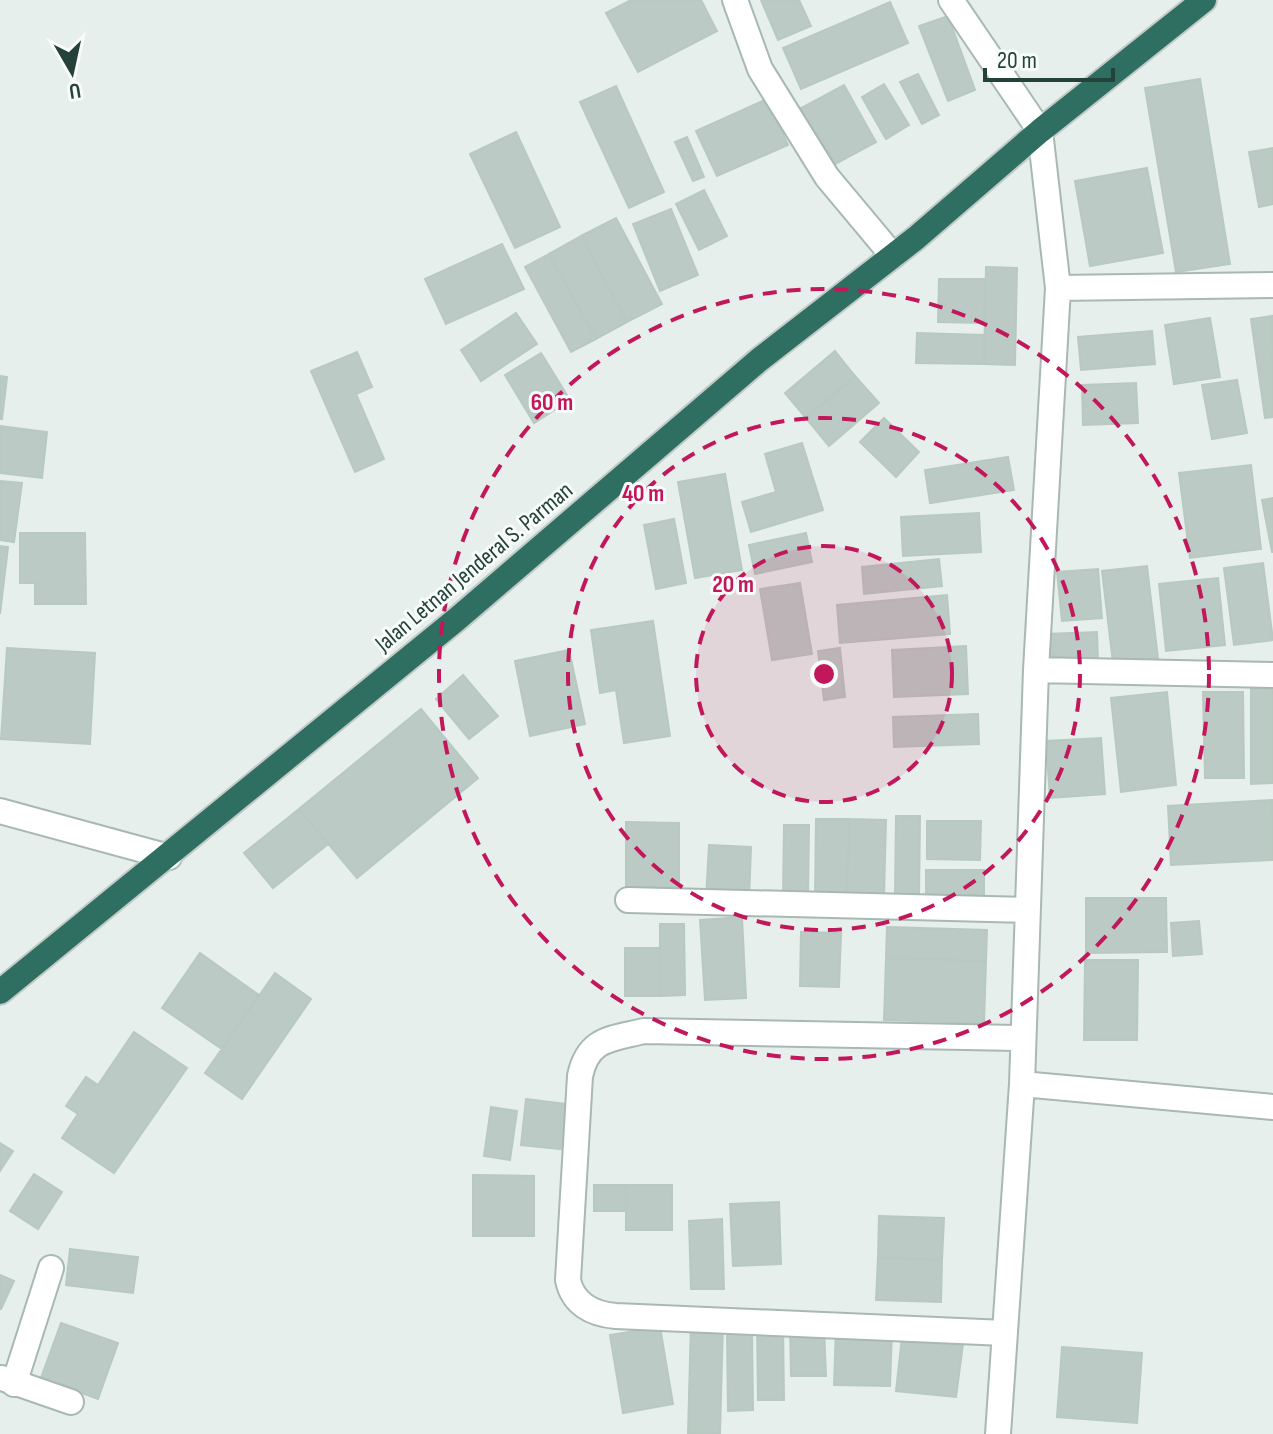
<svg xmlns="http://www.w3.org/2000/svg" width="1273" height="1434" font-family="'Sofia Sans Condensed',sans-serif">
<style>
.building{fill:#bbcac4;stroke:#b8c9c2;stroke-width:2}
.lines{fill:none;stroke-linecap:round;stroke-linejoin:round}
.street-casing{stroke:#a8b8b2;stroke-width:28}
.highway-casing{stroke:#c2cac8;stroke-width:28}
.street{stroke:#fff;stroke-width:24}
.highway{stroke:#2f6f62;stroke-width:24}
.ring{fill:none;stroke:#c2185b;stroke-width:4;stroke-dasharray:14 10}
.labels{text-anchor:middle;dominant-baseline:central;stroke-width:6;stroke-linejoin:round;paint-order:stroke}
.street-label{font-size:24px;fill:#24423a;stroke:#f7fbf9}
.centre{fill:#c2185b;stroke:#f7fbf9;stroke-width:4}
.ring-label{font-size:24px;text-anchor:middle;font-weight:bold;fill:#c2185b;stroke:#f7fbf9;stroke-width:6;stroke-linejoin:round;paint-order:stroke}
</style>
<rect width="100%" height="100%" fill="#e6efeb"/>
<!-- building -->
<path class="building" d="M631 0H701L717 31 638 72 606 13Z
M761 0H799L811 26 778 40Z
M890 2 908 43 801 89 783 48Z
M948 16 975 90 948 101 919 26Z
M918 74 939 115 922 124 900 82Z
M1200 79 1230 264 1176 272 1145 88Z
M884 84 909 125 886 139 862 97Z
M844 85 876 142 828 168 796 111Z
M616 86 664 192 629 208 580 102Z
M767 99 788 145 717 176 696 131Z
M516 132 560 227 515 248 470 154Z
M687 137 704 177 693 181 675 142Z
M1273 148V204L1259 207 1249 152Z
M1147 168 1163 253 1090 266 1075 181Z
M704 190 727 236 699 250 676 204Z
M671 209 698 275 660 291 633 224Z
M616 218 662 304 627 322 581 236Z
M581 236 627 322 596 339 549 254Z
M502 244 524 289 446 324 425 279Z
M549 254 596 339 571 352 525 267Z
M986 267 1017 268 1015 365 984 364Z
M939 279H985L984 323 938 322Z
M516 313 537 344 481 381 461 350Z
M1272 316 1273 417 1265 418 1251 319Z
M1210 318 1220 377 1174 384 1165 325Z
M1152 331 1155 364 1081 370 1078 337Z
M917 333 984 335V364L916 363Z
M835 351 855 376 806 418 785 393Z
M357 352 372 387 356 394 384 459 355 472 311 371Z
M541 353 570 400 534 423 505 375Z
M0 376 7 377 2 419H0Z
M855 376 879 403 829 446 806 418Z
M1237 380 1247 433 1212 439 1202 385Z
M1136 383 1138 423 1083 425 1082 385Z
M884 418 919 452 896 477 860 442Z
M0 426 47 432 42 478 0 473Z
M802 443 823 510 751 532 742 502 776 492 765 454Z
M1008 457 1014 490 930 503 925 470Z
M1251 465 1261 549 1190 558 1179 473Z
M725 474 742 570 695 578 678 482Z
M0 481 22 483 14 542 0 540Z
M1273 498V552H1272L1262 500Z
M979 513 981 552 903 556 901 517Z
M674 519 686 583 656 589 644 525Z
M20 533H85L86 604H35V583H20Z
M806 533 812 562 755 574 749 545Z
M0 546 8 547 0 614Z
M939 559 942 586 864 594 862 567Z
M1263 563 1273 640 1234 645 1224 568Z
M1147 566 1158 658 1113 663 1102 571Z
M1098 569 1102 618 1062 621 1057 572Z
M1218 578 1225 645 1166 651 1159 584Z
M800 583 812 654 772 660 760 589Z
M947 595 950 634 840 643 837 605Z
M653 621 670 736 624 743 616 690 600 693 591 630Z
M1097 632 1098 662 1047 664 1046 634Z
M966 646 968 694 894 697 892 650Z
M7 648 95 653 90 744 1 739Z
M840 648 845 697 824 700 818 651Z
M569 650 585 724 530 736 515 661Z
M463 675 498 716 469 739 436 699Z
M1251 689H1273V783L1251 784Z
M1167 692 1176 785 1121 792 1111 698Z
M1203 692H1243L1244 778H1205Z
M421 709 478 778 357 878 299 809Z
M978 714 979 744 894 747 893 717Z
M1101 738 1105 794 1050 798 1046 741Z
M1272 800 1273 860 1171 865 1168 806Z
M299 809 328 844 273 888 244 853Z
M896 816H920L919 897H895Z
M816 819H849L847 896 815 895Z
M849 819 886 820 884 896H847Z
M927 821H981L980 860 927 859Z
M626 822 679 823V895H626Z
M784 825H809L808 897H783Z
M709 845 751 847 749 901 706 899Z
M926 870H984V902H926Z
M1086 898H1166L1167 952 1086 953Z
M742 917 746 998 705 1000 700 920Z
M1199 921 1202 954 1173 956 1171 923Z
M660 924H684L685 995 660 996Z
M887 927 987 930 986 961 886 958Z
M801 932 841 933 839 987 800 986Z
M625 948H660V996H625Z
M200 953 259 995 222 1049 162 1008Z
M886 958 986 961 984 1023 884 1020Z
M1085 960H1138L1137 1040H1084Z
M275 973 311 999 242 1099 205 1073Z
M134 1032 187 1068 114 1173 62 1138 78 1114 66 1106 86 1077 98 1085Z
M526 1099 575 1105 569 1150 521 1145Z
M491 1107 517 1111 510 1160 484 1156Z
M0 1143 13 1151 0 1171Z
M34 1174 62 1192 38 1229 10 1211Z
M473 1175 534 1176V1236H473Z
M594 1185H626V1211H594Z
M626 1185H672V1230H626Z
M779 1202 781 1264 733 1266 730 1204Z
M879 1216 944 1218 942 1260 878 1258Z
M722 1219 724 1289H691L689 1221Z
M70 1249 138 1257 133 1293 66 1285Z
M878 1258 942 1260 941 1302 876 1300Z
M0 1275 14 1281 1 1309H0Z
M691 1322 723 1323 720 1434H688Z
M61 1323 118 1343 98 1399 41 1378Z
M757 1324H783L784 1400H758Z
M660 1327 673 1404 623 1413 610 1335Z
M790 1327H824L826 1376H791Z
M836 1329 892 1331 890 1386 834 1385Z
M727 1330H752L753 1410 728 1411Z
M902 1337 963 1344 956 1397 896 1391Z
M1062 1347 1142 1353 1137 1423 1057 1417Z"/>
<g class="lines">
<!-- street casing -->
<g class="street-casing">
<path id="street" d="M735 0 760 69 827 177 893 256
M951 0 1040 131 1058 288 1036 670 1022 1084 998 1434
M1058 288 1273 285
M1036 670 1273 675
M0 811 169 857
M628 900 1027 910
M1022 1084 1273 1107
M1005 1333 616 1316C592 1314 573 1304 568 1280L580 1076C588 1038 611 1039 644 1031L1023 1038
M2 1378 71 1402
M14 1384 51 1268"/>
</g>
<!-- highway casing -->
<g class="highway-casing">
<path id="highway" d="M0 992 457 619 759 360 916 238 1040 131 1204 0"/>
</g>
<!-- street -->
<use href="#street" class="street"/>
<!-- highway -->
<use href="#highway" class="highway"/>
</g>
<!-- distance rings -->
<circle cx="824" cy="674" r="128" fill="#c2185b" fill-opacity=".12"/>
<g class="ring">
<circle cx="824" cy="674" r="128"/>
<circle cx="824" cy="674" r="256"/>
<circle cx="824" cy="674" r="385"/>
</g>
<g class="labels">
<!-- street labels -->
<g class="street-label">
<text transform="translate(474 567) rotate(-40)">Jalan Letnan Jenderal S. Parman</text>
</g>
</g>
<circle cx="824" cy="674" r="12" class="centre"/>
<g class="ring-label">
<text x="552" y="410">60 m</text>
<text x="643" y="501">40 m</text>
<text x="733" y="592">20 m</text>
</g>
<!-- north arrow -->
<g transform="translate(72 72) rotate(171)" stroke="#f7fbf9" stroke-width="6" paint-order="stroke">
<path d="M0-6L14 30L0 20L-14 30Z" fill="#24423a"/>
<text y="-12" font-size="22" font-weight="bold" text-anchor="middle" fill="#24423a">U</text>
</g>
<!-- scale -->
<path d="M985 68v12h128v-12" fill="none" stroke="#24423a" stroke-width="4"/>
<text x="997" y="68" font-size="24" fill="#24423a" stroke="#f7fbf9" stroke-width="6" paint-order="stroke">20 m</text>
</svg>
